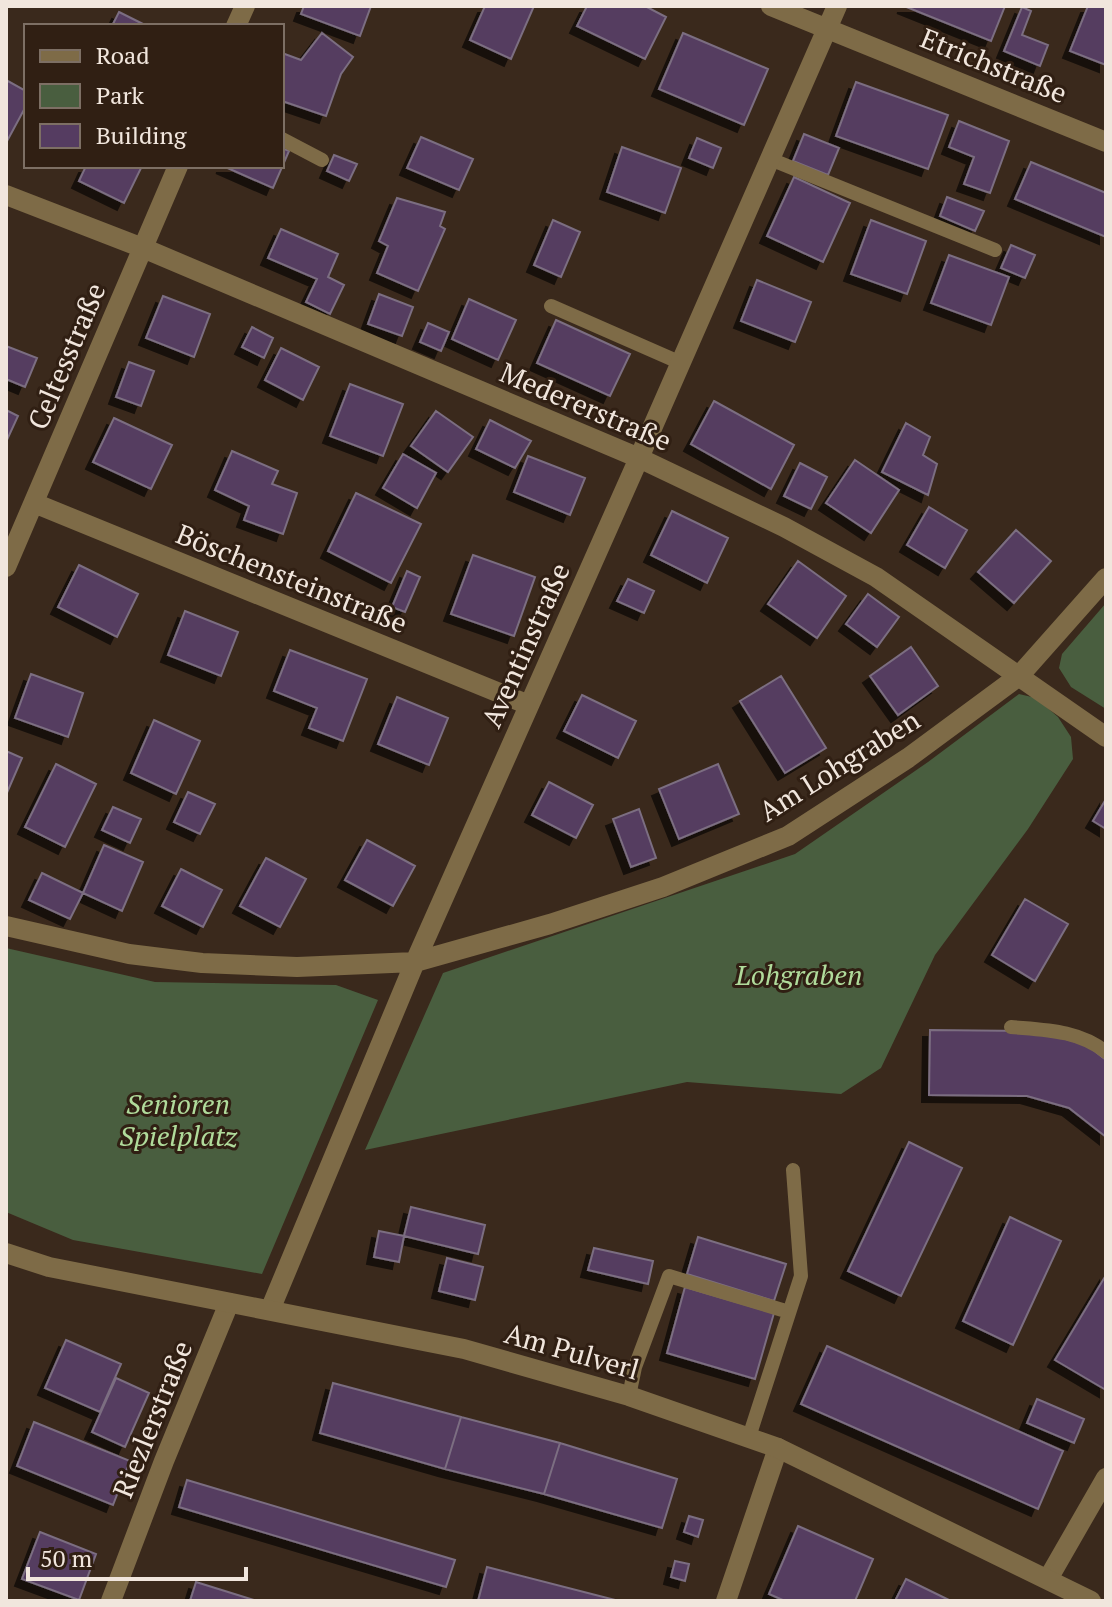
<svg xmlns="http://www.w3.org/2000/svg" width="1112" height="1607" font-family="'PT Serif',serif">
<style>
.green{fill:#495e3f}
.building{fill:#553c61;stroke:#7b6e81;stroke-width:2;filter:url(#shadow)}
.lines{fill:none;stroke-linecap:round;stroke-linejoin:round}
.service{stroke:#7e6b47;stroke-width:14}
.minor{stroke:#7e6b47;stroke-width:20}
.tertiary{stroke:#7e6b47;stroke-width:20}
.labels{text-anchor:middle;dominant-baseline:central;stroke-width:6;stroke-linejoin:round;paint-order:stroke}
.street-label{font-size:28px;fill:#f1e6dd;stroke:#301f13}
.park-label{font-size:28px;font-style:italic;fill:#b0db9b;stroke:#301f13}
</style>
<defs>
<filter id="shadow"><feDropShadow dx="-7" dy="7" stdDeviation="0" flood-color="#0009"/></filter>
</defs>
<rect width="100%" height="100%" fill="#3a291c"/>
<!-- green -->
<path class="green" d="M1106 603V709L1071 687 1059 668 1062 654Z
M1019 694 1036 698 1058 717 1071 737 1073 759 1028 829 935 955 881 1068 841 1094 687 1082 365 1150 443 973 795 854 928 762Z
M6 948 155 982 336 985 378 1000 262 1274 73 1240 6 1212Z"/>
<!-- building -->
<path class="building" d="M304 6H371L360 36 301 14Z
M485 6H534L511 59 470 40Z
M587 6H645L666 17 645 59 577 26Z
M904 6H1005L991 41Z
M1088 6H1106V65L1070 51Z
M1022 7 1031 11 1022 35 1048 45 1040 66 1004 51Z
M119 12 147 26H112Z
M322 33 353 57 341 74 326 116 282 101V53L301 60Z
M683 33 768 69 744 125 659 89Z
M6 80 26 91V106L6 143Z
M856 82 948 115 928 169 836 136Z
M959 121 1009 141 990 193 964 184 974 157 949 147Z
M804 134 839 148 828 175 793 161Z
M421 137 473 159 459 190 407 168Z
M697 138 721 148 713 168 689 158Z
M622 147 681 168 665 213 607 192Z
M282 148 289 151 273 188 223 166H282Z
M334 155 357 164 349 181 327 171Z
M1031 162 1106 193V237L1015 199Z
M86 166H142L124 203 79 181Z
M794 177 850 203 823 262 767 236Z
M947 197 984 211 975 231 940 216Z
M397 198 445 212 440 226 445 229 418 291 377 273 388 246 379 241Z
M553 220 580 232 561 277 534 265Z
M871 220 926 241 907 294 851 274Z
M281 229 338 254 328 277 344 285 330 314 306 302 317 279 268 258Z
M1011 245 1035 255 1025 278 1001 268Z
M949 255 1009 277 991 325 931 303Z
M757 280 811 302 795 342 741 321Z
M379 294 413 307 402 336 368 324Z
M163 296 210 314 194 357 146 338Z
M469 299 516 320 498 360 452 339Z
M556 320 630 354 610 396 537 363Z
M428 323 449 332 441 351 420 342Z
M252 327 273 338 264 358 242 347Z
M6 346 37 358 25 387 6 379Z
M281 348 319 367 303 400 265 380Z
M129 362 154 371 141 406 116 397Z
M350 384 403 404 383 456 330 436Z
M714 401 794 445 771 489 691 444Z
M6 410 18 416 6 442Z
M436 411 473 437 448 472 411 446Z
M114 418 172 445 151 489 93 462Z
M490 420 531 441 515 468 476 449Z
M906 423 930 437 923 455 937 464 928 495 882 472Z
M232 451 278 471 272 484 297 493 283 534 244 520 249 506 215 490Z
M403 454 436 473 417 508 383 488Z
M528 456 585 478 570 515 514 492Z
M855 460 899 490 871 533 826 503Z
M800 463 827 477 811 509 784 496Z
M356 493 421 524 391 583 328 551Z
M929 507 967 530 945 568 907 545Z
M672 511 728 538 707 583 651 555Z
M1016 530 1051 561 1014 603 978 572Z
M473 555 535 577 514 636 451 614Z
M798 561 846 596 817 638 768 604Z
M79 565 138 594 117 637 58 607Z
M407 571 420 577 405 612 392 607Z
M628 579 654 591 644 613 617 601Z
M868 594 899 617 877 647 846 624Z
M185 611 238 632 221 676 168 655Z
M911 647 938 686 898 715 870 676Z
M290 650 367 679 343 741 309 728 317 708 274 691Z
M31 674 83 693 68 737 15 718Z
M781 676 826 748 785 773 740 701Z
M582 695 636 721 618 758 564 731Z
M397 697 448 718 429 765 378 744Z
M154 720 200 741 176 794 131 773Z
M6 751 22 758 6 795Z
M56 764 96 784 65 847 25 827Z
M718 764 739 814 679 839 659 789Z
M549 782 593 805 576 838 532 815Z
M188 792 215 804 200 834 174 822Z
M1106 799V829L1093 821Z
M113 807 141 819 130 843 102 830Z
M639 809 656 858 631 867 613 819Z
M367 840 415 866 393 906 345 880Z
M104 845 143 862 122 911 83 893Z
M266 858 306 879 280 927 240 906Z
M181 869 222 890 203 927 162 906Z
M42 873 83 893 70 919 29 900Z
M1025 899 1068 924 1035 981 992 955Z
M930 1030 1038 1031 1087 1045 1106 1060V1137L1069 1108 1027 1096 929 1095Z
M909 1142 962 1168 901 1296 848 1271Z
M411 1207 485 1225 478 1254 404 1236Z
M1010 1217 1061 1241 1013 1345 963 1321Z
M379 1231 404 1236 399 1262 374 1257Z
M698 1237 786 1264 774 1301 687 1274Z
M594 1248 653 1261 648 1284 588 1270Z
M447 1258 483 1267 475 1300 439 1291Z
M1106 1275V1390L1055 1360Z
M685 1287 774 1313 755 1379 667 1353Z
M66 1340 121 1364 100 1412 45 1388Z
M827 1346 1063 1451 1038 1509 801 1404Z
M116 1378 149 1393 125 1447 92 1432Z
M333 1383 461 1417 445 1469 320 1433Z
M1037 1399 1084 1419 1074 1443 1027 1423Z
M461 1417 560 1443 544 1494 445 1469Z
M34 1422 130 1461 113 1505 17 1466Z
M560 1443 677 1479 662 1528 544 1494Z
M187 1480 455 1560 446 1587 179 1507Z
M689 1516 703 1520 698 1537 684 1532Z
M798 1526 873 1559 855 1601H785L769 1594Z
M40 1532 96 1554 79 1600 22 1579Z
M675 1561 689 1564 685 1581 671 1577Z
M487 1567 619 1601H478Z
M906 1579 951 1601H895Z
M196 1582 257 1601H190Z"/>
<g class="lines">
<!-- service -->
<path class="service" d="M282 139 322 160
M770 159 995 250
M551 306 681 363
M1011 1027C1045 1030 1078 1030 1106 1052
M629 1396 635 1367 669 1276 789 1312
M749 1437 801 1276 793 1170"/>
<!-- minor -->
<path class="minor" d="M771 6 1106 142
M236 26 245 6
M6 195 143 248 639 458 784 527 876 577 1106 737
M34 503 529 705
M6 567 178 166
M6 926 129 954 202 963 297 967 415 962 550 924 663 887 788 836 908 758 1019 676 1106 578
M270 1310 415 962 639 458 837 6
M1048 1579 1106 1478
M111 1601 164 1461 229 1303
M726 1601 778 1448"/>
<!-- tertiary -->
<path class="tertiary" d="M6 1253 49 1267 464 1349 629 1396 778 1448 1091 1601"/>
</g>
<g class="labels">
<!-- street labels -->
<g class="street-label">
<text transform="translate(994 65) rotate(22)">Etrichstraße</text>
<text transform="translate(66 356) rotate(-67)">Celtesstraße</text>
<text transform="translate(586 406) rotate(23)">Medererstraße</text>
<text transform="translate(292 578) rotate(22)">Böschensteinstraße</text>
<text transform="translate(525 645) rotate(-66)">Aventinstraße</text>
<text transform="translate(839 765) rotate(-32)">Am Lohgraben</text>
<text transform="translate(572 1351) rotate(16)">Am Pulverl</text>
<text transform="translate(152 1419) rotate(-68)">Riezlerstraße</text>
</g>
<!-- park labels -->
<g class="park-label">
<text x="799" y="974">Lohgraben</text>
<text x="178" y="1103">Senioren<tspan x="178" dy="32">Spielplatz</tspan></text>
</g>
</g>
<!-- border -->
<rect width="1112" height="1607" fill="none" stroke="#f1e6dd" stroke-width="16"/>
<!-- legend -->
<rect x="24" y="24" width="260" height="144" fill="#301f13" stroke="#7d6f64" stroke-width="2"/>
<rect x="40" y="50" width="40" height="12" fill="#7e6b47" stroke="#7d6f64" stroke-width="2"/>
<text x="96" y="64" font-size="24" fill="#f1e6dd">Road</text>
<rect x="40" y="84" width="40" height="24" fill="#495e3f" stroke="#7d6f64" stroke-width="2"/>
<text x="96" y="104" font-size="24" fill="#f1e6dd">Park</text>
<rect x="40" y="124" width="40" height="24" fill="#553c61" stroke="#7d6f64" stroke-width="2"/>
<text x="96" y="144" font-size="24" fill="#f1e6dd">Building</text>
<!-- scale -->
<path d="M28 1567v12h218v-12" fill="none" stroke="#f1e6dd" stroke-width="4"/>
<text x="40" y="1567" font-size="24" fill="#f1e6dd" stroke="#301f13" stroke-width="6" paint-order="stroke">50 m</text>
</svg>
